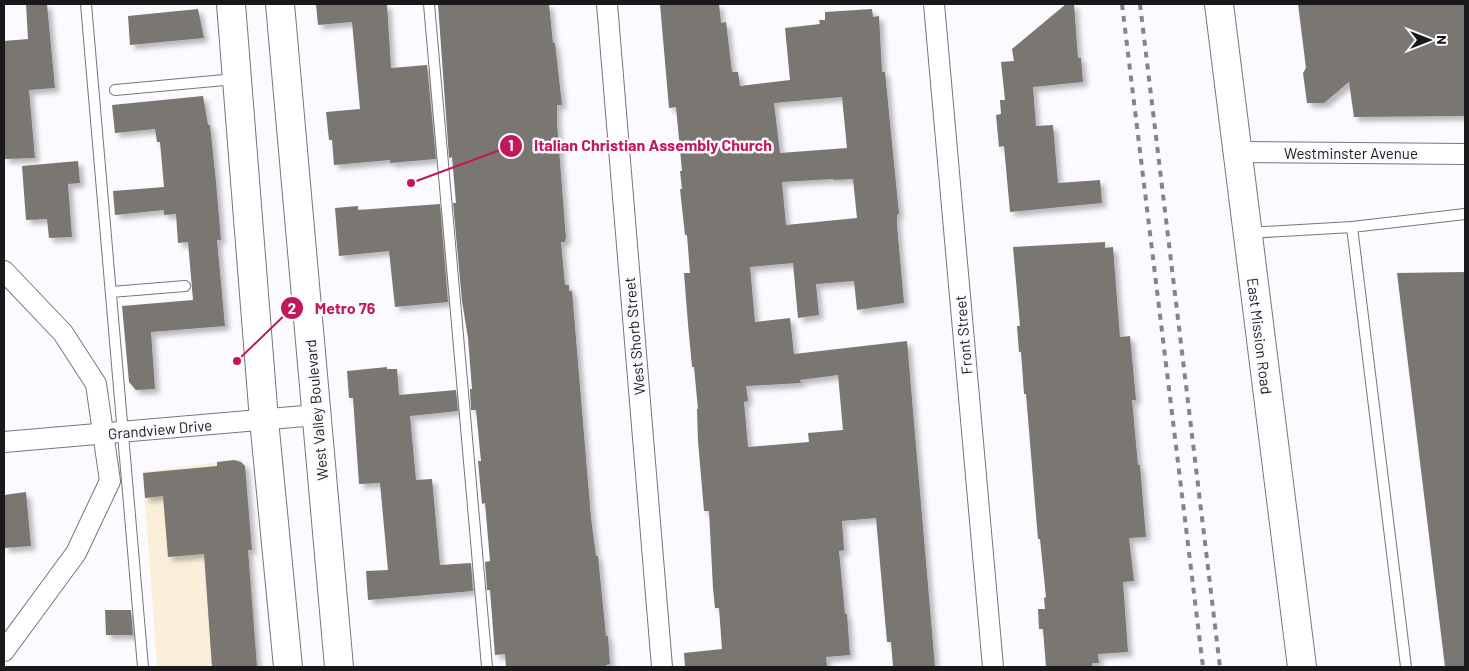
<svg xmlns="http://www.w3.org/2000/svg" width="1469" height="671" font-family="Barlow,sans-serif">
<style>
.commercial{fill:#fbefda}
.building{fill:#7a7773;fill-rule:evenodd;filter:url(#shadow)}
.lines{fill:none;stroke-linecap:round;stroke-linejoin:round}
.lane-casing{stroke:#77767b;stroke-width:12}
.street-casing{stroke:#77767b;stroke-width:22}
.secondary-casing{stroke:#77767b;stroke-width:30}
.primary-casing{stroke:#77767b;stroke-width:30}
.lane{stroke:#fff;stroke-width:10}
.street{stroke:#fff;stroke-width:20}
.secondary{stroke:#fff;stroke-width:28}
.primary{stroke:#fff;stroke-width:28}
.rail{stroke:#858588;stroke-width:4;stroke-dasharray:6 6;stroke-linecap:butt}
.labels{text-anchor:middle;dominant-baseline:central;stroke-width:5;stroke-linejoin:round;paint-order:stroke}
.street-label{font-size:15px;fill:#19191b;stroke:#fafaff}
.leader{fill:none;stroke:#c2185b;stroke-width:2}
.callout-dot{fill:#c2185b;stroke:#fafaff;stroke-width:2}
.mark-label{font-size:15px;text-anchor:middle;font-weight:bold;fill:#fff}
.callout-label{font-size:16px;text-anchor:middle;font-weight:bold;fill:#c2185b;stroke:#fafaff;stroke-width:5;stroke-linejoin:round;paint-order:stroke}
</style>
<defs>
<filter id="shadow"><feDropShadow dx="4.5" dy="4.5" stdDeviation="2.5" flood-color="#0004"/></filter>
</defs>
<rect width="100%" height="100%" fill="#fafaff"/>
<!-- commercial -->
<path class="commercial" d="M242 459 258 667H157L143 472Z"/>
<!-- building -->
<path class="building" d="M26 4H47L55 88 29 90 35 158 4 159V41L28 39Z
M316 4H387L391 68 427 65 436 159 390 163V160L334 165 332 140H329L326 112 360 109 352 22 318 25Z
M438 4H549L553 43H555L562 105H557V123L566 239H565V242H561L565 285H569V291H572L591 518 596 556H598L606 636H608L610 664 606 665V667H506L505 654 495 655 490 590H487L485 562 490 561 485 503 482 504 478 461H481L476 410H471L470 389H472L468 338 462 301 453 203H456L452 157 449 158Z
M660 4H719L721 23 726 22 732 72H738L740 86 790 80 785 28 820 24 819 20H825V12L872 9 873 17 879 16 882 72H885L899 214 897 215V225L904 303 857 310 854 281 816 284 819 315 798 318 793 263 750 267 755 322 790 318 794 354 907 341 935 667H893L891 642H887L876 518 842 521 844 550 839 551 845 614H847L850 655 826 657 827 667H685L684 653 722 649 719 608H715L713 588 709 511H704L698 441 697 409H698L694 367H692L688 324 684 273H690L687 235H685L680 189H682L680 171H682L676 107 669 108ZM842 97 847 148 780 153 774 103ZM833 179 834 180 853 179 857 218 786 225 782 182ZM838 375 843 430 808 433 809 442 748 447 744 402 748 401 746 386 801 383 800 380Z
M1066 4H1074L1078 58H1081L1083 82 1033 87 1036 126 1053 125 1058 183 1100 180 1102 203 1010 212 1004 146 999 147 996 115 1001 114 1000 100H1005L1001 62 1014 61 1012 49Z
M1298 4H1465V116L1354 117 1349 82 1324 103H1307L1303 73 1306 68Z
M198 9 204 38 130 45 128 16Z
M203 96 208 125H210L216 182 221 240H217L225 326 151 332 155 389 136 390 129 382 122 306 193 300 188 242 178 243 176 214 164 215V210L115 215 113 191 164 187 160 142H157L155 129 115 133 112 105Z
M78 161 80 183 68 184 72 237 49 238 47 219 26 220 22 166Z
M440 204 448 302 395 307 389 251 339 256 335 208 358 206V210Z
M1105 242V248L1113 247 1120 337 1130 336 1136 400H1132L1138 465H1140L1146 537 1129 538 1134 581 1123 582 1128 652 1098 654 1099 663H1092V667H1046L1043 629H1039L1038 609H1045L1044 598 1046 597 1040 539H1038L1026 394H1024L1021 352H1019L1017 326H1020L1013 247Z
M1465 272V667H1445L1397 273Z
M387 367V369H397L399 395 456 390 458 411 410 416 416 480 432 479 440 565 471 563 473 591 368 600 366 571 388 570 380 483 359 484 353 398H349L347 371Z
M234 460 241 462 245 466 252 550H248L257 667H212L204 554 168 557 163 496 145 498 143 473 217 466V462Z
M26 492 31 546 4 548V495Z
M105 610H131L133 635H106Z"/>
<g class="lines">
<!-- lane casing -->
<g class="lane-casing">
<path id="lane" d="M86 4 143 667
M429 4 487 667
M115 90 236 79
M1352 227 1465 214
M1248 233 1352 227 1406 667
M111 292 185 286"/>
</g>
<!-- street casing -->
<g class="street-casing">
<path id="street" d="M607 4 662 667
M934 4 993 667
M1237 152 1465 154
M4 271 63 333 96 384 110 481 76 553 4 651
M4 442 316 415"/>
</g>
<!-- secondary casing -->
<g class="secondary-casing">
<path id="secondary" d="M1219 4 1302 667"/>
</g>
<!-- primary casing -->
<g class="primary-casing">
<path id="primary" d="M231 4 264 420 288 667
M280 4 339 667"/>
</g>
<!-- lane -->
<use href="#lane" class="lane"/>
<!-- street -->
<use href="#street" class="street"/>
<!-- secondary -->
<use href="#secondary" class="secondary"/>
<!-- primary -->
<use href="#primary" class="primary"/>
<!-- rail -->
<path class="rail" d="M1122 4 1203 667
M1140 4 1220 667"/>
</g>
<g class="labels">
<!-- street labels -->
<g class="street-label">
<text x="1351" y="153">Westminster Avenue</text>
<text transform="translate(963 335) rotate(-95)">Front Street</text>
<text transform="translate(634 336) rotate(-95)">West Shorb Street</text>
<text transform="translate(1260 336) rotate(83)">East Mission Road</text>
<text transform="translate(316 410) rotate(-95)">West Valley Boulevard</text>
<text transform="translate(160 429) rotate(-5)">Grandview Drive</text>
</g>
</g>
<!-- callouts -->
<path class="leader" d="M411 183L511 146M237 361L292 308"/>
<g class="callout-dot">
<circle cx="411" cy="183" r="5"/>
<circle cx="237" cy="361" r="5"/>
<circle cx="511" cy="146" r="12"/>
<circle cx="292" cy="308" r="12"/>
</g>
<g class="mark-label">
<text x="511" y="151">1</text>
<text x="292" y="314">2</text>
</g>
<g class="callout-label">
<text x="653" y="151">Italian Christian Assembly Church</text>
<text x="345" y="314">Metro 76</text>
</g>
<!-- border -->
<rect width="1469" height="671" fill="none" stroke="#19191b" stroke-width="10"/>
<!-- north arrow -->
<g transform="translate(1429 40) rotate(90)" stroke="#fafaff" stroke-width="4" paint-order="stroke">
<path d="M0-4L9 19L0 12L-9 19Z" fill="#19191b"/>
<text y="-8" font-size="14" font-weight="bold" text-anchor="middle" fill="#19191b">N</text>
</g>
</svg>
